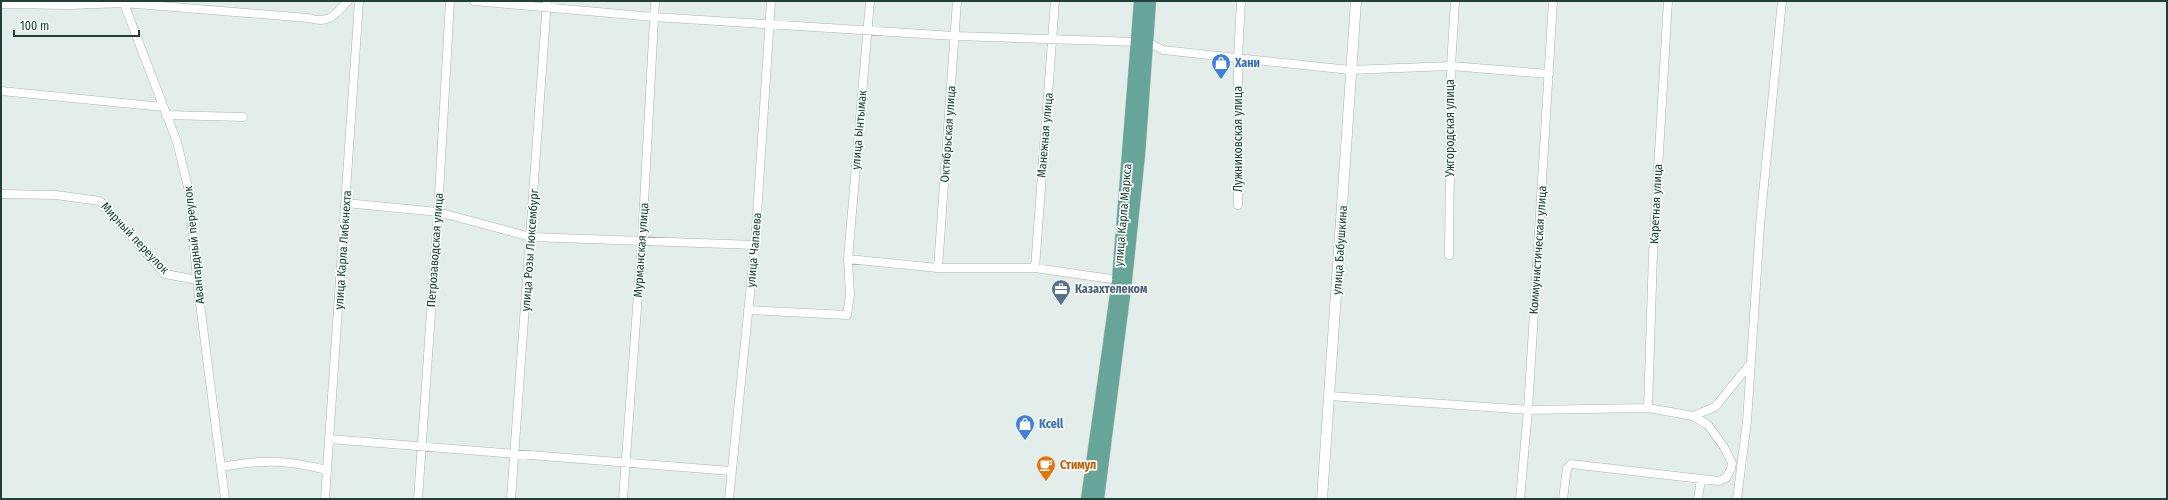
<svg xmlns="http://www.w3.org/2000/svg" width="2168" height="500" font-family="'Fira Sans Condensed',sans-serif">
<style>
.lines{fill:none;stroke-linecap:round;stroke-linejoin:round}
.minor-casing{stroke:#a5b6b1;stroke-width:9}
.tertiary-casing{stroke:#a5b6b1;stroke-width:11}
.primary-casing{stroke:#c1cac8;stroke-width:13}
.minor{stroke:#fff;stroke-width:8}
.tertiary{stroke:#fff;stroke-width:10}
.primary{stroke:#66a597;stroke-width:12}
.labels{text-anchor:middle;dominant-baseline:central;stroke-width:3.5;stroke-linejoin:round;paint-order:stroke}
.shop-label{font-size:12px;font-weight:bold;fill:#366cbe;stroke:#f4faf7;text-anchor:start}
.street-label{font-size:12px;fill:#224039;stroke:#f4faf7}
.service-label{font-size:12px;font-weight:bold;fill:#4e5e75;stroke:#f4faf7;text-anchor:start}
.food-label{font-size:12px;font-weight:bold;fill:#c56008;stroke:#f4faf7;text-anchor:start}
</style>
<rect width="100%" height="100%" fill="#e3ede9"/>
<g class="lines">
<!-- minor casing -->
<g class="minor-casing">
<path id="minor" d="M123 1 177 142 189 191 197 280 225 499
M474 1 654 17 955 36 1137 42
M1 4 70 5 124 3 308 18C329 24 334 16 348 1
M1147 42 1163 50 1350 70 1451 66 1549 74
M1 91 163 107
M166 115 243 117
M1 194 56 195 100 201 165 274 197 280
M346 203 438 212 531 237 755 245
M1238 205V58L1241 1
M1449 255 1451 66 1455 1
M848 259 938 268H1035L1118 280
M938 268 957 1
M1035 268 1055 1
M748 310 847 315 850 295 848 259 870 1
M1330 396 1528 410 1648 408 1693 416 1708 425 1724 447 1732 463 1731 469 1726 478 1719 481 1571 464 1567 468 1563 499
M1648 408 1653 253 1668 1
M1693 416 1715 407 1750 364
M329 439 731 471
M222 467C263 459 286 460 327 470
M325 499 359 1
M418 499 438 212 450 1
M511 499 547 1
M623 499 642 240 655 1
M729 499 755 245 771 1
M1520 499 1528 410 1553 1
M1698 499 1701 479
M1737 499 1747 421 1760 225 1782 1"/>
</g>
<!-- tertiary casing -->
<g class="tertiary-casing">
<path id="tertiary" d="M1322 499 1356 1"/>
</g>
<!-- primary casing -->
<g class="primary-casing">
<path id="primary" d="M1087 499 1118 280 1140 1
M1098 499 1126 280 1139 155 1150 1"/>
</g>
<!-- minor -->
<use href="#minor" class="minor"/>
<!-- tertiary -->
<use href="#tertiary" class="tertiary"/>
<!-- primary -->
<use href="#primary" class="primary"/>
</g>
<!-- icons -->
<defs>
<g id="shop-pin" transform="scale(1)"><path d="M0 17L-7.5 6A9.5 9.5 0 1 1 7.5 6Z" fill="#3f7fe0" stroke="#f4faf7"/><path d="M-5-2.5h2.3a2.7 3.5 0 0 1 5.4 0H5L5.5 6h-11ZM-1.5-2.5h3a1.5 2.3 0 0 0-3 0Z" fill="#fff"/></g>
<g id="office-pin" transform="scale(1)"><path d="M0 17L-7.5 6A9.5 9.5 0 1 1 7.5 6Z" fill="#5c6f8a" stroke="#f4faf7"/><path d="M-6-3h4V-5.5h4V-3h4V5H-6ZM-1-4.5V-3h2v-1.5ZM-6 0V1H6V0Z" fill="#fff"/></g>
<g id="cafe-pin" transform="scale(1)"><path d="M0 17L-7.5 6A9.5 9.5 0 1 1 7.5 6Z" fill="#e8710a" stroke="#f4faf7"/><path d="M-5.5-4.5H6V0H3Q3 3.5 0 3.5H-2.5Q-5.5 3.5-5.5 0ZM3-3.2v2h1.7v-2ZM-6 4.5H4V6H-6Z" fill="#fff"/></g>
</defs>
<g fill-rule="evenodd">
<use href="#shop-pin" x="1221" y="63"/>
<use href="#office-pin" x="1061" y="289"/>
<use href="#shop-pin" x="1025" y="424"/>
<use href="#cafe-pin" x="1046" y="465"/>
</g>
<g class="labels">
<!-- shop labels -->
<g class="shop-label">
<text x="1235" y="63">Хани</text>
<text x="1039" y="424">Kcell</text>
</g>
<!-- street labels -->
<g class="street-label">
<text transform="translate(1450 128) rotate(-90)">Ужгородская улица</text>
<text transform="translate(859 130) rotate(-85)">улица Ынтымак</text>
<text transform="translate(948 134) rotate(-86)">Октябрьская улица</text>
<text transform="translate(1045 135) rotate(-85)">Манежная улица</text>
<text transform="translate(1238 139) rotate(-90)">Лужниковская улица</text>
<text transform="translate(1656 204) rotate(-87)">Каретная улица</text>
<text transform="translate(1123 215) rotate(-85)">улица Карла Маркса</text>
<text transform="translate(135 238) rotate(47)">Мирный переулок</text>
<text transform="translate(194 245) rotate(-96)">Авангардный переулок</text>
<text transform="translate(343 250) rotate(-86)">улица Карла Либкнехта</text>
<text transform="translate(435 250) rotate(-86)">Петрозаводская улица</text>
<text transform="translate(530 250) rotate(-86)">улица Розы Люксембург</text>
<text transform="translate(641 250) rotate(-86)">Мурманская улица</text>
<text transform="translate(754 250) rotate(-85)">улица Чапаева</text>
<text transform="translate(1340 250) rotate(-86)">улица Бабушкина</text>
<text transform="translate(1538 250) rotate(-86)">Коммунистическая улица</text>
</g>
<!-- service labels -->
<g class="service-label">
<text x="1075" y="289">Казахтелеком</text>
</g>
<!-- food labels -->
<g class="food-label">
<text x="1060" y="465">Стимул</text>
</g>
</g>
<!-- border -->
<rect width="2168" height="500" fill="none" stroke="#224039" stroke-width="4"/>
<!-- scale -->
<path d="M14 30v6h125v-6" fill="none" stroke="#224039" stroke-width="2"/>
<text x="20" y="30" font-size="12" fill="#224039" stroke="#f4faf7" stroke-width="3" paint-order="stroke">100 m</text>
</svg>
